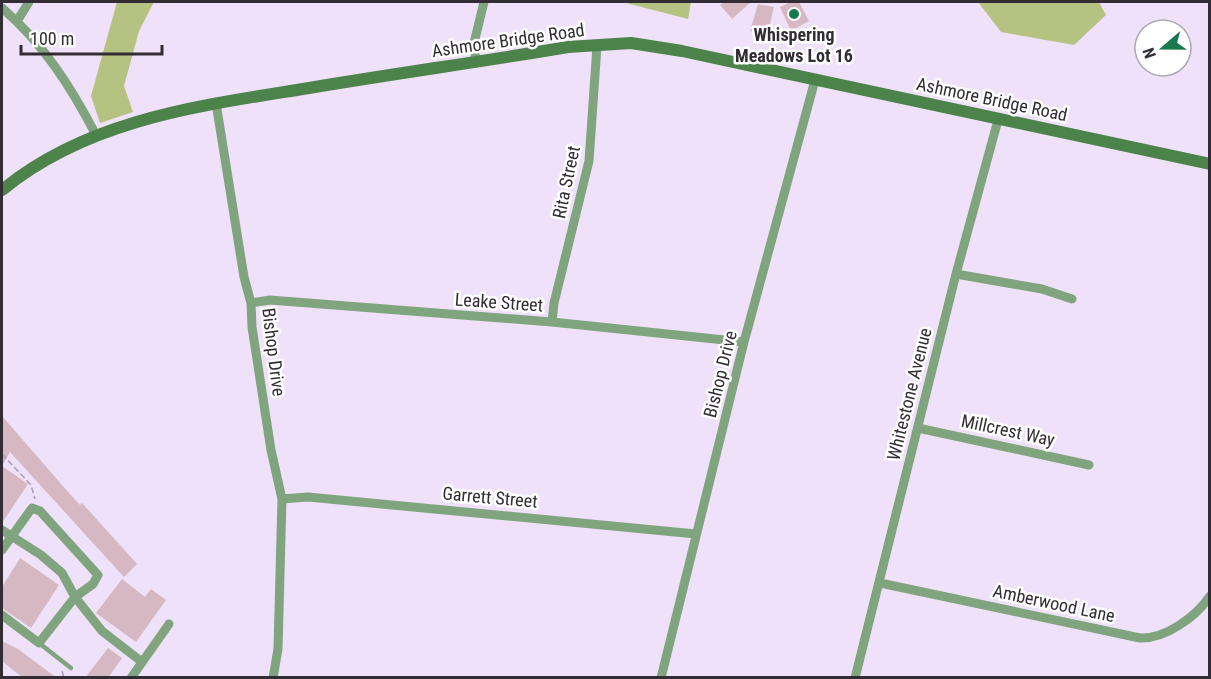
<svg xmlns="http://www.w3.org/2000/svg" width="1211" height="679" font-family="'Roboto Condensed',sans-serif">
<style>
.green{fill:#b6c281}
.building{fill:#d5b8c1}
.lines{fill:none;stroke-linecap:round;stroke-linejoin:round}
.path{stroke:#a89daf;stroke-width:1.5;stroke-dasharray:6 3;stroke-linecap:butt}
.service{stroke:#80a47e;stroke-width:4.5}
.minor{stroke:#80a47e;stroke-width:9}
.secondary{stroke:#4c834b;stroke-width:12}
.poi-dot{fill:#187950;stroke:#fff;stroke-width:2}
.labels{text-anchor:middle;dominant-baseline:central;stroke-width:5;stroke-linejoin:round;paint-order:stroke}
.poi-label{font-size:18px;font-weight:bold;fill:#322c35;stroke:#fff}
.street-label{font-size:18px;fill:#322c35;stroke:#fff}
</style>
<rect width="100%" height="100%" fill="#efe1f9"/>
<!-- green -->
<path class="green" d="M117 2H154L139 31 124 86 133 112 100 123 91 96Z
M622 2H691L688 19Z
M978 2H1099L1106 15 1074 45 1001 32Z"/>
<!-- building -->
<path class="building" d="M724 2H751L732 19 720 5Z
M791 2H799L809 21 791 31 780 7Z
M758 4 774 7 767 36 750 31Z
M2 416 69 493 80 505 82 503 137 564 124 577 10 452 2 466 28 484 2 523Z
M20 558 59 585 31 628 2 608V587Z
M122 579 145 597 151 589 166 600 136 642 96 613Z
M2 641 18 649 57 678H24L14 671 2 661Z
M108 648 122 658 108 678H85Z"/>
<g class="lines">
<!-- path -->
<path class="path" d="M2 454 31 485 35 499
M62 671 64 678"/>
<!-- service -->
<path class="service" d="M39 643 71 668"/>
<!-- minor -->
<path class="minor" d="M2 8C43 43 71 87 96 135
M17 21 29 2
M476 63 474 43 484 2
M216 103 244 277 251 303 252 327 271 450 282 499 278 649 273 678
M956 274 1042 289 1072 299
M251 303 270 300 552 322 744 342
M552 322 554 303 589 161 597 46
M918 428 1089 465
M282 499 308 497 696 534
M2 530 41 555 62 573 75 597 102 631 142 662
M2 550 32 508 40 511 98 575 93 584 75 597 39 643 2 615
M880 583 1140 638C1165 639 1196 617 1210 596
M131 678 169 624
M661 678 744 342 815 80
M855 678 956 274 998 120"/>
<!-- secondary -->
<path class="secondary" d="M2 190C87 120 197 106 303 89 391 74 480 62 568 47L631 43 682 51 1210 164"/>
</g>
<!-- markers -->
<circle class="poi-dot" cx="794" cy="14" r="6"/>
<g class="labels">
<!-- poi labels -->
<g class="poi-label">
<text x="794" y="34">Whispering<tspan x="794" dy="21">Meadows Lot 16</tspan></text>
</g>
<!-- street labels -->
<g class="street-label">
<text transform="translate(508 40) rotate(-8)">Ashmore Bridge Road</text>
<text transform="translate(992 99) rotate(12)">Ashmore Bridge Road</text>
<text transform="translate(566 182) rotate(-78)">Rita Street</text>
<text transform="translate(499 302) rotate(4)">Leake Street</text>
<text transform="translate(274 352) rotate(83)">Bishop Drive</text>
<text transform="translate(720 374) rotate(-76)">Bishop Drive</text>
<text transform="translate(909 394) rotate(-76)">Whitestone Avenue</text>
<text transform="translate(1008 430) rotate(12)">Millcrest Way</text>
<text transform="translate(490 497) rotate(5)">Garrett Street</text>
<text transform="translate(1054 603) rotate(12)">Amberwood Lane</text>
</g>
</g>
<!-- border -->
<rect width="1211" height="679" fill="none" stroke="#322c35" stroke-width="6"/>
<!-- north arrow -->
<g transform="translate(1163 48) rotate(250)"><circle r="28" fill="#ffffff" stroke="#adabae" stroke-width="1.5"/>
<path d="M0-4.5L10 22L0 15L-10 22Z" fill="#187950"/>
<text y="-9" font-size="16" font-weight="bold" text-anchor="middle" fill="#322c35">N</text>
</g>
<!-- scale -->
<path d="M21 45v9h141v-9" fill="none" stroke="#322c35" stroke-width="3"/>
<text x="30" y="45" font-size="18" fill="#322c35" stroke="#ffffff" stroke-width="4.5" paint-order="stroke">100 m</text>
</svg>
